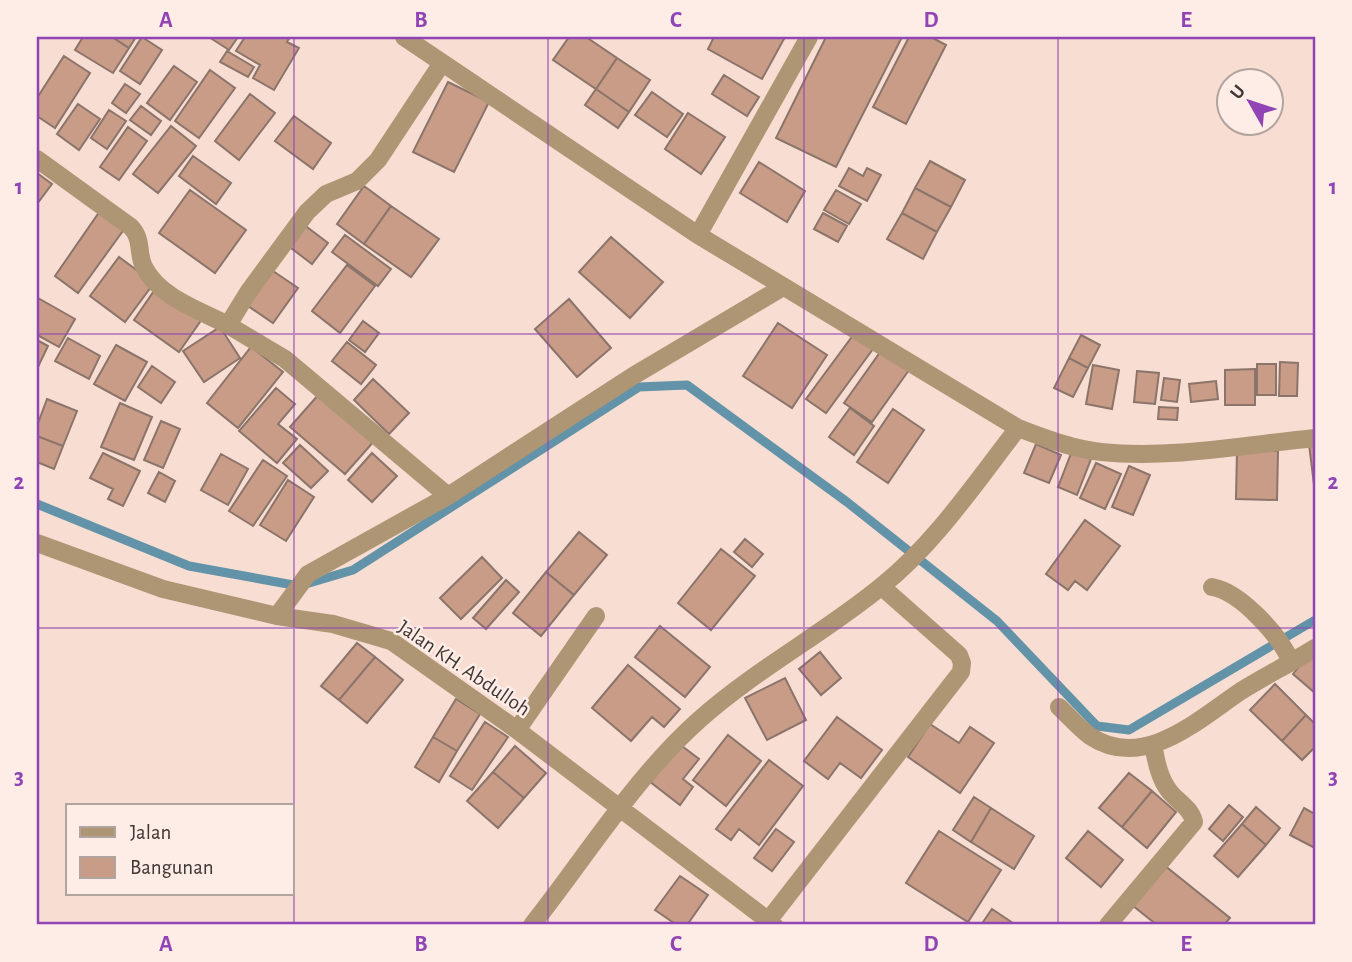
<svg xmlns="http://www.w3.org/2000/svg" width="1352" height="962" font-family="'Alegreya Sans',sans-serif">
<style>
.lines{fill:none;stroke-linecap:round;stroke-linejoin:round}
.stream{stroke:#6293a8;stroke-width:9}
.building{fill:#c99c88;stroke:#8b746a;stroke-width:2}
.minor{stroke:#ae9674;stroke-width:18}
.grid{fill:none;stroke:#9144b5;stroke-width:2;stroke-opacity:0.55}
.labels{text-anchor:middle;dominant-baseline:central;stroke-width:5;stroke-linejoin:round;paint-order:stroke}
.street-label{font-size:21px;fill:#403632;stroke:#fdede6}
.neatline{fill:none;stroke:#9144b5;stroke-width:2.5}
.grid-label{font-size:23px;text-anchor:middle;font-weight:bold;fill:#9144b5}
</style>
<rect width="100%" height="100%" fill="#f7ddd2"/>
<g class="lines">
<!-- stream -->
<path class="stream" d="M37 504 189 566 299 586 353 570 639 387 687 385 847 502 997 621 1097 726 1129 730 1315 620"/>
</g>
<!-- building -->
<path class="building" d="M83 37H112L129 48 113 73 75 50Z
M112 37H136L129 48Z
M142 37 162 50 140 84 120 71Z
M209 37H238L229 50Z
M245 37H290L287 42 299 48 274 90 253 78 260 65 236 51Z
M569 37H586L617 58 596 89 553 60Z
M714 37H785L762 79 708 49Z
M826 37H902L836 167 776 138Z
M909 37H931L946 45 906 124 873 107Z
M227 51 254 67 248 77 220 62Z
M64 56 90 73 55 128 37 116V98Z
M617 58 650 80 629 112 596 89Z
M174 66 197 82 170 120 147 103Z
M210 70 235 88 199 138 175 121Z
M724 75 759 97 747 116 712 94Z
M448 82 489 102 454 172 413 152Z
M125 84 140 94 126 113 112 103Z
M596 89 629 112 618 128 585 105Z
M652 92 683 114 667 137 635 115Z
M250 94 275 113 239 160 215 141Z
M78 104 100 119 79 150 57 134Z
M141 106 161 121 151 135 130 120Z
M109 110 126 121 107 149 91 138Z
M688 113 725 137 701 174 665 149Z
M294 116 331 143 313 169 275 141Z
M171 126 196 146 158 193 133 174Z
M128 127 147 141 119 180 100 167Z
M193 156 231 183 216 204 179 176Z
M930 161 965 180 951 207 915 188Z
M759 162 805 191 787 222 740 193Z
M849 168 863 176 867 168 881 175 867 201 839 186Z
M37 173 52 184 37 204Z
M364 186 391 206 364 244 337 224Z
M915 188 951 207 937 232 902 213Z
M190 190 246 230 215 273 159 233Z
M836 190 861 204 849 224 824 210Z
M391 206 439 239 411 277 364 244Z
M100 211 125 228 78 293 55 276Z
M823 213 847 226 838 242 814 229Z
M902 213 937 232 923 259 887 239Z
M303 224 328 243 312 264 287 245Z
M345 235 391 269 378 286 332 252Z
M611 237 663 282 630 318 579 272Z
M119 257 154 283 125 322 90 296Z
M347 265 375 286 340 333 312 311Z
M273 271 298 288 273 323 248 306Z
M156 288 202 319 179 352 134 320Z
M38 298 75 319 59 347 37 335Z
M569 299 611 348 577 377 535 329Z
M363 321 379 333 365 352 349 340Z
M778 323 827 355 792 408 743 376Z
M220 327 240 358 204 382 183 351Z
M854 334 873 349 826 413 806 399Z
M1081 335 1100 345 1088 368 1069 358Z
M68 338 100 356 89 379 55 361Z
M37 340 48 346 37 369Z
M347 342 376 365 361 384 332 361Z
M116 345 147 362 125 401 94 384Z
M251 347 283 372 238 428 207 403Z
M881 351 909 370 872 422 844 403Z
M1069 358 1088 368 1073 397 1054 388Z
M1280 362 1298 363 1297 396H1279Z
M1257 364H1276V395H1257Z
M1093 365 1119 370 1112 409 1086 404Z
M152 366 175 382 161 403 138 387Z
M1255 369V405H1225V370Z
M1137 371 1159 373 1155 404 1134 402Z
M1164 378 1180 380 1177 402 1161 400Z
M373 379 409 413 389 434 354 400Z
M1216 381 1218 399 1191 402 1189 384Z
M276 388 295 404 278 424 297 439 277 463 239 431Z
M320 393 375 440 345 474 290 427Z
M47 399 77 411 63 446 37 436V426Z
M120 403 152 417 134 460 101 447Z
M1159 407 1178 408 1177 420 1158 419Z
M850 408 874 426 854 455 829 437Z
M893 409 924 430 888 483 857 462Z
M161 421 180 429 163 468 144 460Z
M37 436 63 446 54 469 37 462Z
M1315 443V493L1309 444Z
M1036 444 1061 455 1049 483 1024 473Z
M300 445 328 471 311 488 283 463Z
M1237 450 1278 451 1277 500 1236 499Z
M1072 451 1091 459 1077 495 1058 487Z
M103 453 140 471 123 506 108 499 113 489 90 478Z
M372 453 397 476 372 502 348 480Z
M221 454 248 469 228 505 201 490Z
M263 460 287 476 253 526 229 511Z
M1096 463 1121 474 1105 509 1080 498Z
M1129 466 1150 475 1133 515 1112 507Z
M159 472 175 481 165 502 148 493Z
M288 480 314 497 286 541 260 525Z
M1085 520 1120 546 1087 590 1075 581 1068 590 1046 574Z
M579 532 607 555 574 595 546 572Z
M745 539 763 554 752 567 734 552Z
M721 549 755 576 711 630 678 603Z
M482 557 502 578 461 619 440 598Z
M546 572 574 595 541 636 513 613Z
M506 580 519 592 486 629 473 618Z
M660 626 710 667 685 697 635 657Z
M357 643 375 657 339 700 321 686Z
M1313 649 1315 651V693L1293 674Z
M820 652 841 678 821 695 799 669Z
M375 657 403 680 367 723 339 700Z
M628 665 680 709 664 727 652 717 631 741 592 708Z
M785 678 806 720 767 740 745 698Z
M1275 684 1306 715 1282 741 1250 710Z
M456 699 480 714 457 751 433 737Z
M1306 715 1315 724V747L1302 760 1282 741Z
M837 717 882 750 861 778 840 763 828 779 804 761Z
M485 722 508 737 472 790 450 776Z
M930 724 959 743 970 727 994 743 960 793 908 757Z
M728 735 761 761 726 806 693 780Z
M433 737 457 751 439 782 415 767Z
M678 743 699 759 683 779 693 787 680 805 649 781Z
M515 746 546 773 524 798 493 772Z
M769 760 803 786 759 845 739 829 731 840 716 829Z
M493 772 524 798 498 828 467 801Z
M1129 773 1152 791 1122 827 1099 808Z
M1152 791 1176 812 1147 848 1122 827Z
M974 797 991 808 971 842 953 830Z
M1229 805 1243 817 1223 841 1209 829Z
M1256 807 1280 828 1266 845 1242 824Z
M991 808 1034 836 1014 869 971 842Z
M1304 808 1315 814V848L1290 835Z
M1242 824 1266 845 1238 877 1214 856Z
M776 829 794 842 772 871 754 858Z
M939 831 1001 870 968 922 906 883Z
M1088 831 1123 860 1101 887 1066 858Z
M1164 865 1230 918 1224 925H1157L1132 905Z
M680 876 708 895 687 925H677L655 910Z
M992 909 1016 925H981Z"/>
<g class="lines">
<!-- minor -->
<path class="minor" d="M404 37 698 235 1018 428C1045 438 1072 449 1101 452 1171 459 1245 445 1315 438
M37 159 131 227C143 240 137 253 144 267 160 298 199 310 228 325L249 291 307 212 326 194 357 181 378 160 442 63
M698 235 809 37
M228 325 285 359 448 496
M37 543 163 589 277 616 333 624 391 641 517 730 774 925
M1212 587C1241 592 1280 636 1291 662
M277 616 308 574 448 496 633 376 783 287
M1059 707C1069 716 1079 728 1090 736 1143 772 1199 719 1241 691 1265 676 1291 663 1315 648
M517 730 596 616
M768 921 961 672 962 663 959 655 882 587
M532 925C586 857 634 778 699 720 756 669 825 633 883 585 936 542 976 482 1018 428
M1108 925 1194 822C1191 808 1178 802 1170 792 1159 779 1156 760 1153 744"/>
</g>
<!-- grid -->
<path class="grid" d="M294 37V925M548 37V925M804 37V925M1058 37V925M37 334H1315M37 628H1315"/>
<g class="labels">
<!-- street labels -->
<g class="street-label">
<text transform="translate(464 668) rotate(34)">Jalan KH. Abdulloh</text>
</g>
</g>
<!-- border -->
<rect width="1352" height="962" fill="none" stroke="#fdede6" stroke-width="77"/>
<!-- legend -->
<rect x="66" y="804" width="228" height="91" fill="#fdede6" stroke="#b1a49e" stroke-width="2"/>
<rect x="80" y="827" width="35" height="10" fill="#ae9674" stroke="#b1a49e" stroke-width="2"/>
<text x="130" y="839" font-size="21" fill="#403632">Jalan</text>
<rect x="80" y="857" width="35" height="21" fill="#c99c88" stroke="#b1a49e" stroke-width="2"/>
<text x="130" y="874" font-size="21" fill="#403632">Bangunan</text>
<!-- north arrow -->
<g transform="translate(1250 102) rotate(309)"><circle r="33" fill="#fdede6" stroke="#b1a49e" stroke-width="2"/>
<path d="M0-5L12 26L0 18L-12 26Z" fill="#9144b5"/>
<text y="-10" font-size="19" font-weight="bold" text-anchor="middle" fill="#403632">U</text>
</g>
<rect x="38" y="38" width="1276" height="885" class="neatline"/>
<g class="grid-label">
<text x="166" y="27">A</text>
<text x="421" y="27">B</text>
<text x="676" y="27">C</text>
<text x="931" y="27">D</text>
<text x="1186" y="27">E</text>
<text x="19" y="194">1</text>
<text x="1333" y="194">1</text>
<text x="19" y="489">2</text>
<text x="1333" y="489">2</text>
<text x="19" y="784">3</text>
<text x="1333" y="784">3</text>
<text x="166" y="951">A</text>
<text x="421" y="951">B</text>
<text x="676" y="951">C</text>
<text x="931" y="951">D</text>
<text x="1186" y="951">E</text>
</g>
</svg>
